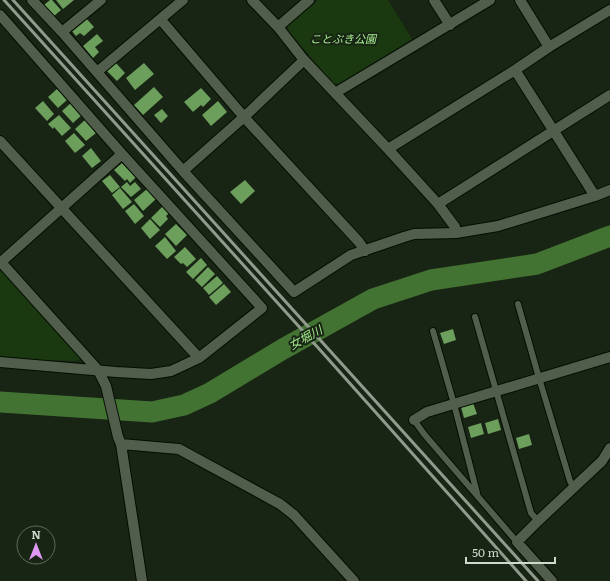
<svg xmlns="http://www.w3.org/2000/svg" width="610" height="581" font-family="Literata,'Noto Sans JP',serif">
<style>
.green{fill:#1b3911}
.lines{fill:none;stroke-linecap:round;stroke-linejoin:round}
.river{stroke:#437332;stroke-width:21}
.building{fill:#6c9e5c}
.lane-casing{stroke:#040d02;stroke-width:8}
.street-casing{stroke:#040d02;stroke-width:12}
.lane{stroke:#505e4b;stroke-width:6}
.street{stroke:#505e4b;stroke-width:10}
.rail{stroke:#909a8d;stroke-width:3}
.labels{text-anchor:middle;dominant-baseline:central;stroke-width:4;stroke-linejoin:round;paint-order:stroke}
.park-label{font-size:11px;font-style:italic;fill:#a8ed92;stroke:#182414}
.water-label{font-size:12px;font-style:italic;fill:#a2e78c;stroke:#182414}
</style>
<rect width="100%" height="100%" fill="#182414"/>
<!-- green -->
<path class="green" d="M318 0H388L412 39 342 83 334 84 287 30 288 26Z
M0 271H4L81 358 78 361 34 360 0 356Z"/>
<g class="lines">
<!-- river -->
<path class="river" d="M0 402 152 412 184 405 210 393 283 349 373 299 431 280 537 264 610 236"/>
</g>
<!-- building -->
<path class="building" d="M50 0H52L61 10 54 16 44 5Z
M56 0H74L63 9Z
M85 17 94 27 84 36 80 33 76 36 71 30Z
M97 34 103 41 95 47 99 52 93 58 83 46Z
M116 63 125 73 117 81 107 71Z
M144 63 154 74 135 90 126 78Z
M154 87 163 97 143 115 134 105Z
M201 88 211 99 203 107 201 105 193 112 184 102Z
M57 89 67 100 58 108 48 97Z
M43 101 54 114 47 121 35 108Z
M218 101 227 112 211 126 202 115Z
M72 102 83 114 73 123 62 111Z
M162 109 168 116 161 123 154 115Z
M59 115 71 128 62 136 54 127 53 129 48 124Z
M85 120 96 133 86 141 75 129Z
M74 133 85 145 75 153 65 141Z
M91 148 101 161 92 168 82 156Z
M122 163 136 177 130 183 127 179 125 181 114 170Z
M110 175 120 187 112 193 102 181Z
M245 180 255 191 241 204 230 192Z
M127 182 130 186 135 182 141 189 131 197 121 187Z
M120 188 132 202 123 209 112 195Z
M147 189 156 199 143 211 134 200Z
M134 204 144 216 135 224 125 211Z
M163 206 169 213 166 216 168 219 160 227 151 218Z
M150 219 160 230 150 239 141 228Z
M176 224 187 235 176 246 165 234Z
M165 237 176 251 167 259 155 246Z
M185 247 196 259 187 267 183 263 181 264 174 257Z
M201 258 207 265 193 279 186 272Z
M208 267 215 274 202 287 195 280Z
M217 276 223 283 209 295 203 288Z
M224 284 231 292 216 305 209 297Z
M453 329 456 340 444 344 440 333Z
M473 403 477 414 464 418 461 407Z
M498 419 501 430 488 434 485 423Z
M481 423 484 434 471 438 468 427Z
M529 434 532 445 519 449 516 438Z"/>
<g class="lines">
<!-- lane casing -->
<g class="lane-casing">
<path id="lane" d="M518 304 539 378 570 481 574 488
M475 317 531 513 538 521
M433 331 454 404 478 497
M414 420 424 434 517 542"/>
</g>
<!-- street casing -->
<g class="street-casing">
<path id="street" d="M32 0 62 32 183 171 294 292 351 255 404 237 414 234 456 233 498 226 595 196 610 190
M252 0 278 27 304 60 388 149 438 204 455 227 456 233
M434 0 450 25
M520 0 549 47
M0 15 122 154 262 308 199 358 171 371 151 374 116 372 0 362
M161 20 244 117 359 242 365 251
M278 27 309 0
M62 32 101 0
M515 70 595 196
M97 72 183 0
M335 93 490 0
M0 141 199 358
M388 149 515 70 549 47 610 10
M183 171 244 117 304 60
M438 204 610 95
M0 261 98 370 106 386 118 437 121 444 142 581
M0 263 122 154
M414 420 427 412 610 357
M121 444 179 449 280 504 294 515 354 581
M552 581 517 542 538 521 602 461 610 448"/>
</g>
<!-- lane -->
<use href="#lane" class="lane"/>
<!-- street -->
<use href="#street" class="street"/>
<!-- rail -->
<path class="rail" d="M4 0 321 351 526 581
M13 0 538 581"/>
</g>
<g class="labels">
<!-- park labels -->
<g class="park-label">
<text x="343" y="38">ことぶき公園</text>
</g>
<!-- water labels -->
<g class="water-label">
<text transform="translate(305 337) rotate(-29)">女堀川</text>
</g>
</g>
<!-- north arrow -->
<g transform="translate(36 545)"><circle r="19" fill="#182414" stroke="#626c5e"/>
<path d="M0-3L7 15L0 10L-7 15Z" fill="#de98f2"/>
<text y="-6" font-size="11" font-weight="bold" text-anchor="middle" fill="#d0d9ce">N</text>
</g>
<!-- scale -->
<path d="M466 557v6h89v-6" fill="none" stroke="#d0d9ce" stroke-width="2"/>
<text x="472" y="557" font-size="12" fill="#d0d9ce" stroke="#182414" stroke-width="3" paint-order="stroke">50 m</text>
</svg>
